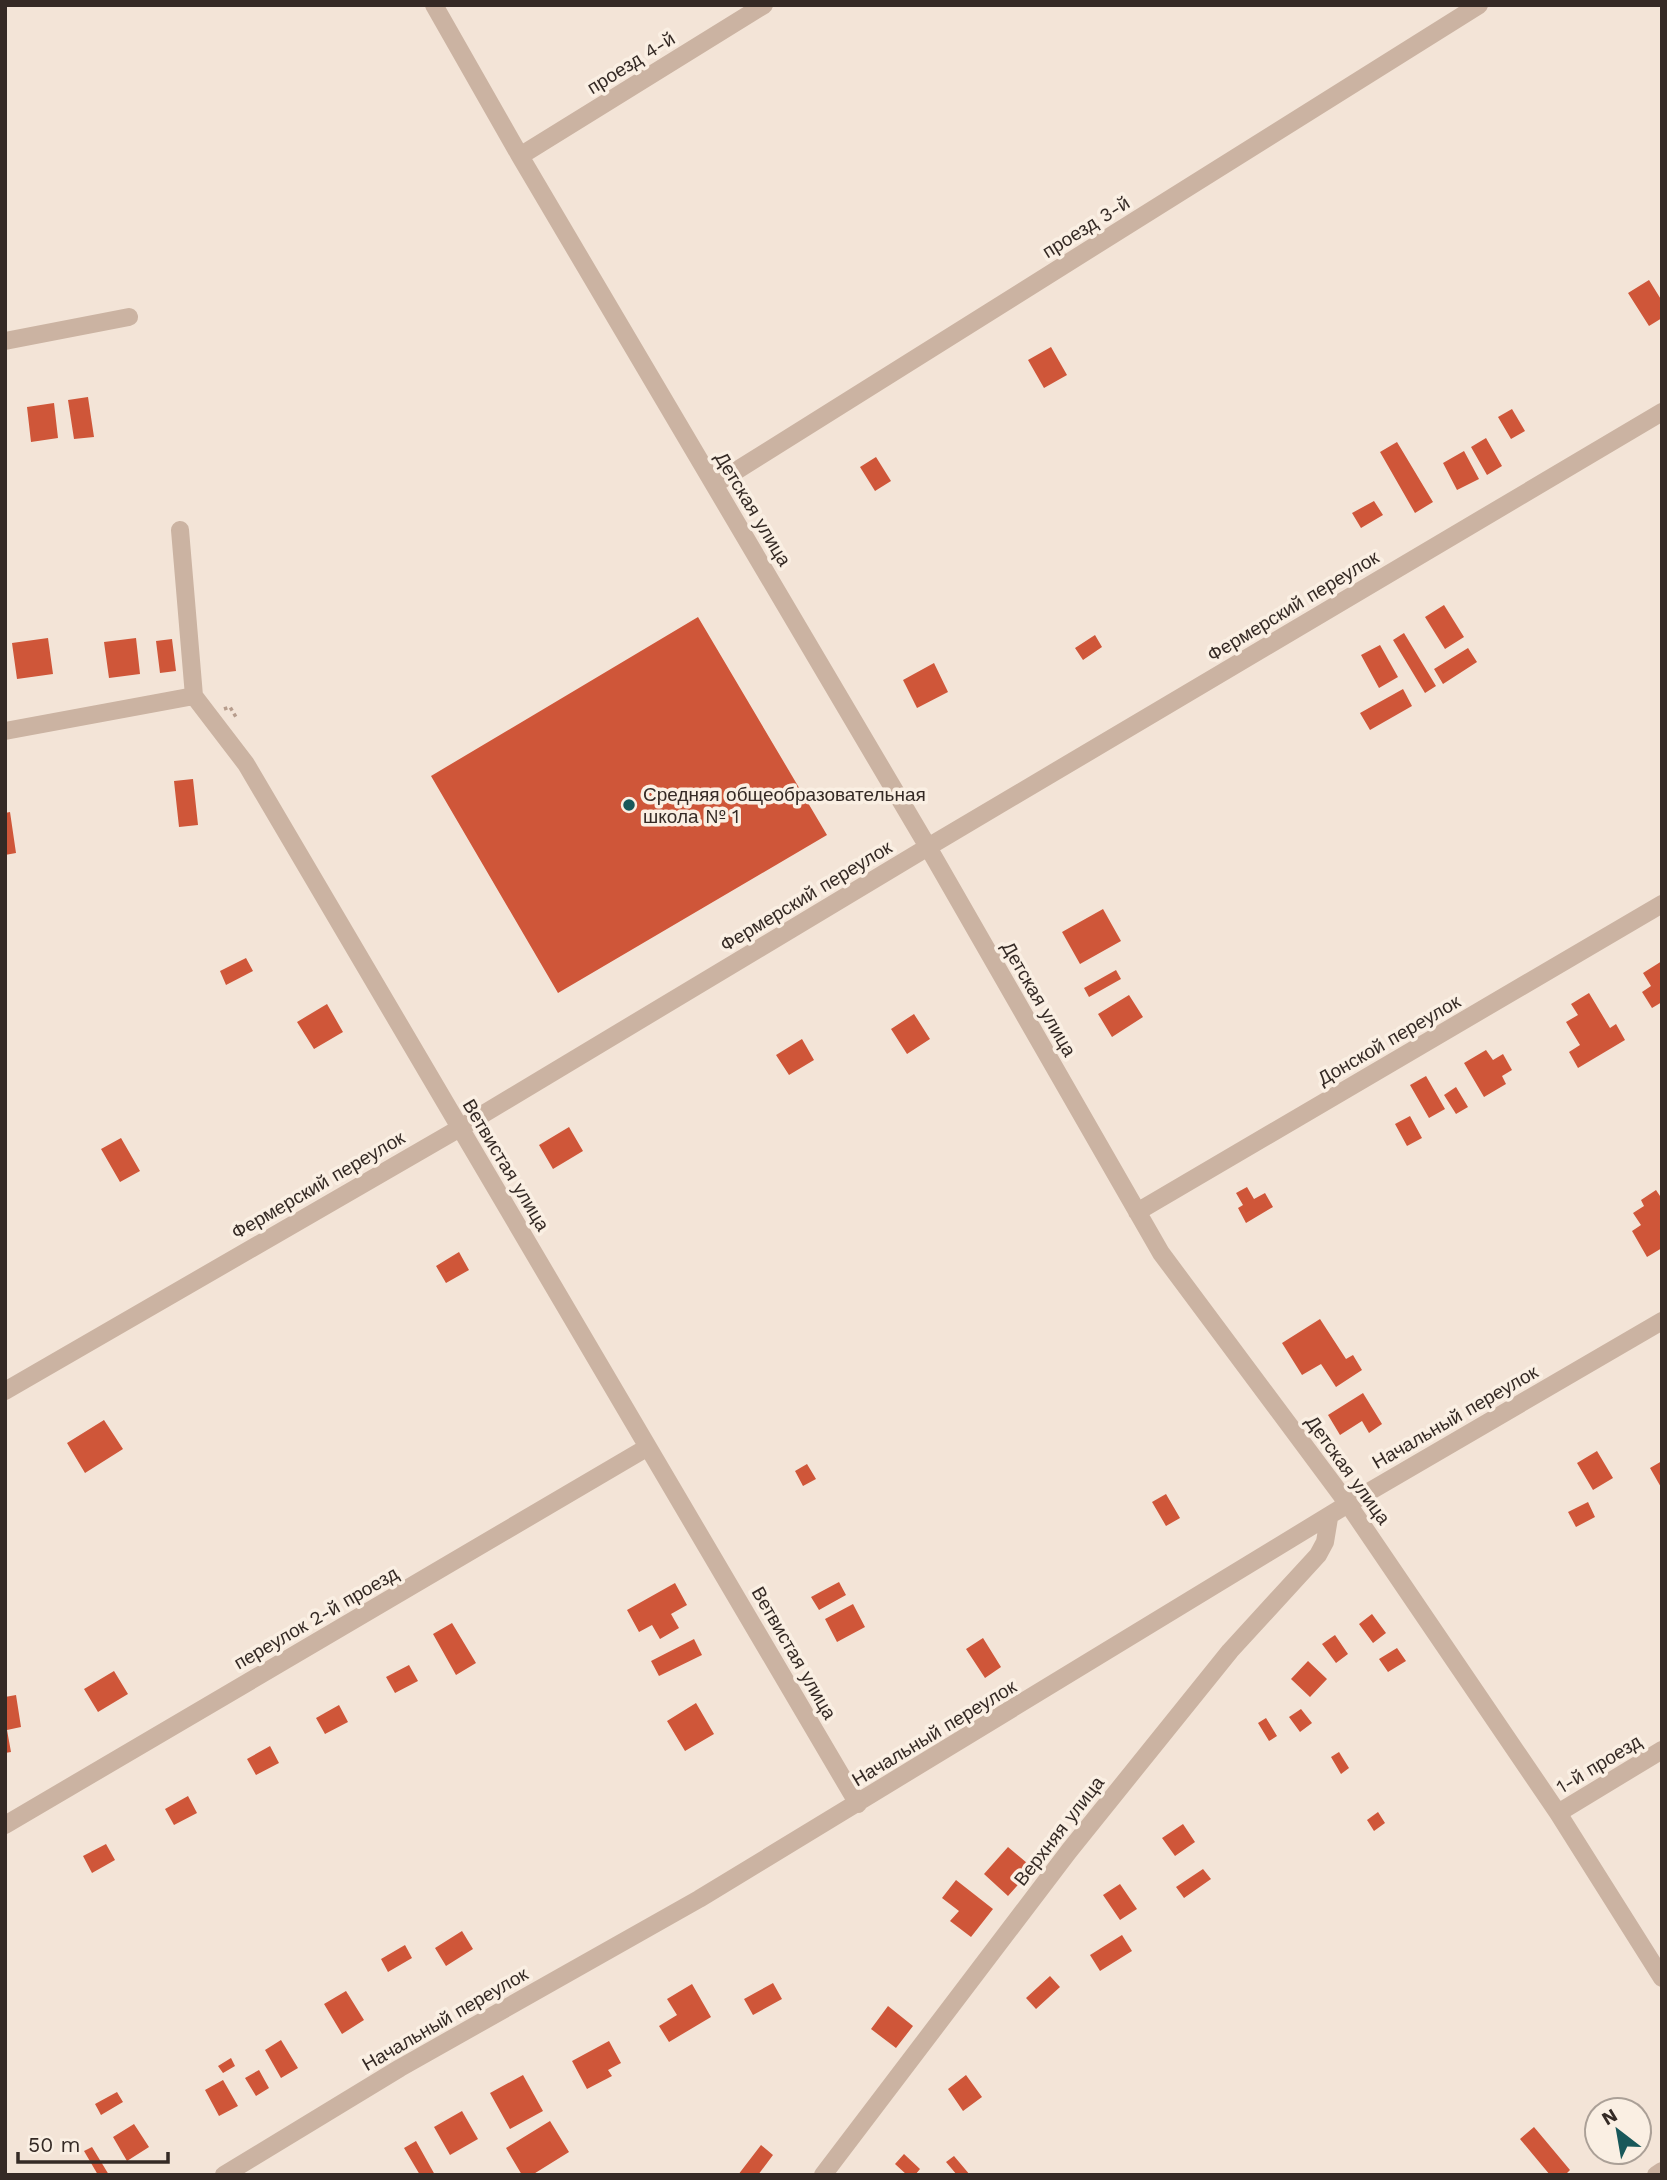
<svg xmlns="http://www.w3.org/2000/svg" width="1667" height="2180" font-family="'Work Sans',sans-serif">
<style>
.building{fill:#cf5639}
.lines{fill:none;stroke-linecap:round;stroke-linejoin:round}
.path{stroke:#b79d8d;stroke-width:3.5;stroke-dasharray:3.5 3.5;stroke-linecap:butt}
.minor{stroke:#cbb3a2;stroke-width:18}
.poi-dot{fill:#18585a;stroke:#faefe3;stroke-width:2.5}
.labels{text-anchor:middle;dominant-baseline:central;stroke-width:7;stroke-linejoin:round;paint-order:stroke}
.street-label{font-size:19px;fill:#352a25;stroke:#faefe3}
.poi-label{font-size:19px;fill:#352a25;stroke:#faefe3;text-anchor:start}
</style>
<rect width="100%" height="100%" fill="#f3e4d7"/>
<!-- building -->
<path class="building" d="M1649 280 1662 301V318L1649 326 1628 293Z
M1051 347 1067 375 1044 388 1028 360Z
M88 397 94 437 74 439 68 400Z
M54 403 58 438 31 442 27 407Z
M1512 409 1525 431 1511 439 1498 417Z
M1486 438 1502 466 1487 475 1471 447Z
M1397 442 1433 502 1415 513 1380 452Z
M1464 451 1479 479 1457 490 1443 463Z
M876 457 891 481 875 491 860 467Z
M1374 501 1383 515 1361 528 1352 513Z
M1444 605 1464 637 1445 649 1425 617Z
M698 617 827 835 558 993 431 776Z
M1404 633 1436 686 1425 693 1393 640Z
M1095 635 1102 647 1083 660 1075 648Z
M48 638 53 674 17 679 12 643Z
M136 638 140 674 109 678 104 642Z
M172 639 176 671 160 673 156 641Z
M1380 645 1398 677 1379 688 1361 655Z
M1468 648 1477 662 1443 684 1434 669Z
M934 663 948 692 917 708 903 680Z
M1403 689 1412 706 1370 730 1360 713Z
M193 779 198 825 179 827 174 781Z
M10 812 16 853 5 855V813Z
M1103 909 1121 941 1080 964 1062 932Z
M246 958 253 971 226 985 220 971Z
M1662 961V1002L1652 1008 1642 992 1651 986 1643 973Z
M1116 970 1121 979 1089 997 1084 988Z
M1589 993 1610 1028 1616 1024 1625 1040 1578 1068 1569 1052 1580 1045 1566 1022 1578 1015 1571 1004Z
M1129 995 1143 1017 1112 1037 1098 1014Z
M327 1004 343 1032 314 1049 297 1022Z
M914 1014 930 1039 907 1054 891 1029Z
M802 1039 814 1060 789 1075 776 1055Z
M1486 1050 1493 1060 1503 1054 1512 1070 1502 1076 1506 1084 1484 1097 1464 1063Z
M1426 1076 1445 1109 1429 1118 1410 1085Z
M1456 1087 1468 1107 1456 1114 1444 1095Z
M1410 1116 1422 1138 1407 1146 1395 1124Z
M569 1127 583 1151 553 1169 539 1145Z
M121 1138 140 1171 120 1182 101 1149Z
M1247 1187 1254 1199 1265 1193 1273 1207 1246 1223 1238 1208 1243 1205 1236 1193Z
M1656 1190 1662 1199V1248L1647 1257 1632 1231 1641 1225 1633 1213 1644 1206 1641 1200Z
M459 1252 469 1270 446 1283 436 1266Z
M1320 1319 1346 1359 1353 1355 1362 1370 1336 1387 1321 1364 1302 1375 1282 1343Z
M1363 1393 1382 1424 1369 1433 1362 1421 1340 1435 1328 1415Z
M104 1420 123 1449 85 1473 67 1443Z
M1597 1451 1613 1478 1593 1490 1577 1463Z
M1662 1461V1489L1650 1468Z
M807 1464 816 1479 803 1486 795 1471Z
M1166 1494 1180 1518 1166 1526 1152 1502Z
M1588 1502 1595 1517 1576 1527 1568 1512Z
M839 1582 846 1595 819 1610 811 1597Z
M675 1583 687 1605 671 1614 679 1628 660 1639 652 1625 639 1632 627 1610Z
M853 1604 865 1627 837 1642 825 1619Z
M1372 1614 1386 1633 1373 1643 1359 1624Z
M452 1623 476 1663 456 1675 433 1634Z
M1335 1635 1348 1654 1336 1663 1322 1644Z
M983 1638 1001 1667 985 1678 966 1649Z
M694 1639 702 1655 659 1676 651 1661Z
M1397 1648 1406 1661 1388 1672 1379 1659Z
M1308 1661 1327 1679 1310 1697 1291 1679Z
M409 1665 418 1681 395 1693 386 1677Z
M114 1671 128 1694 98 1712 84 1689Z
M16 1695 21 1727 7 1730 11 1752 5 1753V1697Z
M696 1703 714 1734 685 1751 667 1721Z
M339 1705 348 1722 325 1734 316 1718Z
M1301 1709 1312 1723 1300 1732 1289 1717Z
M1266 1718 1277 1736 1269 1741 1258 1723Z
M270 1746 279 1763 256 1775 247 1759Z
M1339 1752 1349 1768 1341 1774 1331 1757Z
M188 1796 197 1813 174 1825 165 1809Z
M1378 1812 1385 1823 1374 1831 1367 1820Z
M1183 1824 1195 1842 1175 1856 1162 1838Z
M106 1844 115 1860 92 1873 83 1856Z
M1008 1847 1033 1868 1008 1896 984 1874Z
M1203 1869 1211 1879 1184 1898 1176 1887Z
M956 1880 993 1909 971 1937 950 1921 959 1911 942 1898Z
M1120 1884 1137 1909 1120 1920 1103 1895Z
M462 1931 473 1949 446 1966 435 1948Z
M1122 1935 1132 1951 1100 1971 1090 1955Z
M405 1945 412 1958 388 1972 381 1959Z
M1050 1976 1060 1987 1036 2009 1026 1998Z
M773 1983 782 1999 753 2015 744 1999Z
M692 1984 711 2017 669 2042 659 2026 677 2015 667 1999Z
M346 1991 364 2020 342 2034 324 2004Z
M888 2006 913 2026 896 2048 871 2029Z
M281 2040 298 2068 281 2078 265 2050Z
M609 2041 621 2063 608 2070 612 2076 587 2089 572 2061Z
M231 2058 235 2066 223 2073 218 2066Z
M259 2070 269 2088 256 2096 245 2078Z
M523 2075 543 2111 510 2129 490 2093Z
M966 2075 982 2097 963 2111 948 2089Z
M223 2080 238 2106 219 2116 205 2090Z
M117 2092 123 2102 101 2115 95 2104Z
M462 2111 478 2139 450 2155 434 2127Z
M550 2121 569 2152 532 2175H522L506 2148Z
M134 2124 149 2147 127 2161 113 2137Z
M1534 2127 1570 2170 1565 2175H1550L1520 2139Z
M416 2141 435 2175H420L404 2148Z
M761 2145 773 2155 758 2175H738Z
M92 2147 109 2175H98L84 2151Z
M904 2154 920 2169 915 2175H907L895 2164Z
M954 2156 970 2175H957L946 2162Z"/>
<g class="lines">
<!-- path -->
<path class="path" d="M224 709 230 707 236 717"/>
<!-- minor -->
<path class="minor" d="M434 5 520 156 928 847 1161 1253 1348 1504 1558 1813 1662 1978
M520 156 764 5
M5 341 129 317
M715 484 1479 5
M180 530 194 696 246 764 858 1804
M5 731 194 696
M1137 1212 1662 904
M5 1391 460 1128 928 847 1662 412
M1558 1813 1662 1750
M5 1825 648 1447
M224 2175 400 2068 699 1899 1348 1504 1662 1321
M823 2175 1069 1851 1230 1651 1318 1555 1325 1542 1329 1518
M1656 2175 1662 2171"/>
</g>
<!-- markers -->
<circle class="poi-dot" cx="629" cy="805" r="7"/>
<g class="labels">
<!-- street labels -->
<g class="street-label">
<text transform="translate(631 63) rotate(-32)">проезд 4-й</text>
<text transform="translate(1086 227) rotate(-32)">проезд 3-й</text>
<text transform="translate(753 509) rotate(59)">Детская улица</text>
<text transform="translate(1293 606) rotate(-31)">Фермерский переулок</text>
<text transform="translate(806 896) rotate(-31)">Фермерский переулок</text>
<text transform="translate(1039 999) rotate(60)">Детская улица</text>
<text transform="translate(1389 1040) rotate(-30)">Донской переулок</text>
<text transform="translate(506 1165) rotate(59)">Ветвистая улица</text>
<text transform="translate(318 1185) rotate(-30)">Фермерский переулок</text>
<text transform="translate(1455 1417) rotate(-30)">Начальный переулок</text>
<text transform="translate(1348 1470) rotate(54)">Детская улица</text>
<text transform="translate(316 1618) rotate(-30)">переулок 2-й проезд</text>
<text transform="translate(794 1653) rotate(60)">Ветвистая улица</text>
<text transform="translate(934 1733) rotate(-31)">Начальный переулок</text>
<text transform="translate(1599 1764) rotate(-31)">1-й проезд</text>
<text transform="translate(1059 1831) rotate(-52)">Верхняя улица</text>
<text transform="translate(445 2019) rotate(-30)">Начальный переулок</text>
</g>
<!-- poi labels -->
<g class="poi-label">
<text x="643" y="794">Средняя общеобразовательная<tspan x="643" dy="22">школа № 1</tspan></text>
</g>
</g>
<!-- border -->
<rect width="1667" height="2180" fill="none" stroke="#352a25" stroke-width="14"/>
<!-- north arrow -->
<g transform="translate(1618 2131) rotate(329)"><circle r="33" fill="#faefe3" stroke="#aba097" stroke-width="2"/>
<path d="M0-5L12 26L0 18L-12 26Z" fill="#18585a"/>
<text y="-10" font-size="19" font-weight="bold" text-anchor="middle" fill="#352a25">N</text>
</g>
<!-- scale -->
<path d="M18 2152v10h150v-10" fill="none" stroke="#352a25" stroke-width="3.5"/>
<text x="28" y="2152" font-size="21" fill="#352a25" stroke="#faefe3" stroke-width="5" paint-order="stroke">50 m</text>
</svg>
